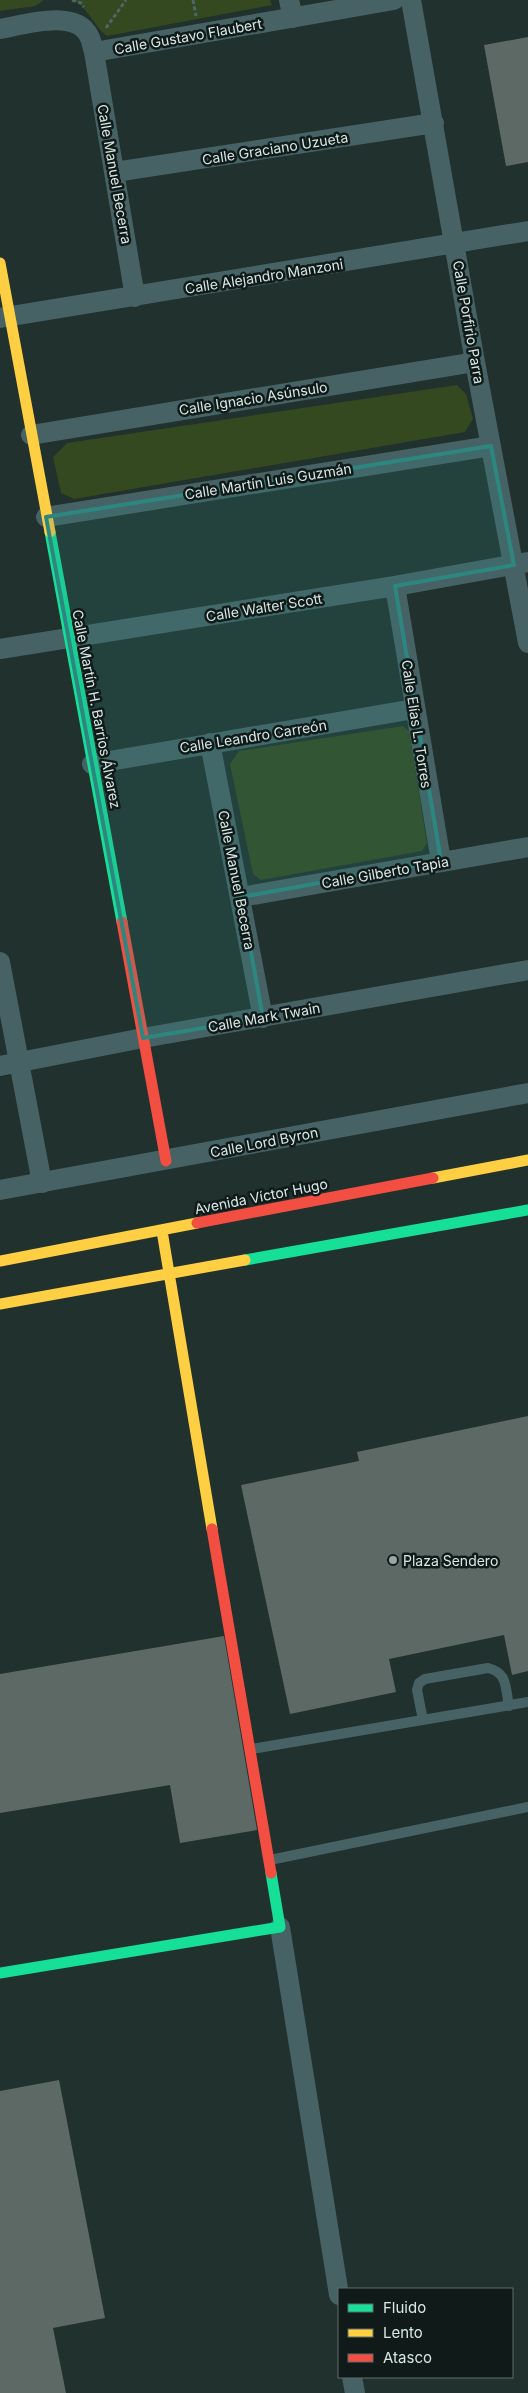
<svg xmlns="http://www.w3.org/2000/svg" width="528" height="2393" font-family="Inter,sans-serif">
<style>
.green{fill:#344920}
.building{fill:#5d6964}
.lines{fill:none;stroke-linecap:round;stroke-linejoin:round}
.path{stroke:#506565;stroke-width:3;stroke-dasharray:4 2.5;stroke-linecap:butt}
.lane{stroke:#466264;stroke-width:10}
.street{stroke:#466264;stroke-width:20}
.fast{stroke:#16e098;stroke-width:11}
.slow{stroke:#ffcf43;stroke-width:11}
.jam{stroke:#f24e42;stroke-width:11}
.marked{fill:#2d8780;fill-opacity:0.2;stroke:#2d8780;stroke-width:4;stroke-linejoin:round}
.poi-dot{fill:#97a7a4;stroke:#101b19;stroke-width:2}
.labels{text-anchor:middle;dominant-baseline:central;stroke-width:5;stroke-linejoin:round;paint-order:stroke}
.street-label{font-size:14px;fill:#d7e7e3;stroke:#101b19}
.poi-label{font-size:14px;fill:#d7e7e3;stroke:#101b19;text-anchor:start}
</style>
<rect width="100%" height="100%" fill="#21312e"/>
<!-- green -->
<path class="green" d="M0 0H44L35 6 0 11Z
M72 0H270L272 5 107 36C93 26 88 6 72 0Z
M457 385 466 394 473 419 465 432 74 499 61 493 53 457 67 443Z
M403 726 409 731 427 843 422 851 261 880 253 874 230 764 239 751Z"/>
<!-- building -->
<path class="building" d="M528 37V162L506 166 484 45Z
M528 1416V1671L512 1675 504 1635 389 1659 396 1692 290 1714 241 1485 359 1461 357 1452Z
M224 1636 257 1830 180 1843 170 1785 0 1813V1674Z
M59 2080 105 2318 53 2328 66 2393H0V2091Z"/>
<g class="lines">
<!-- path -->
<path class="path" d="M72 0 81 3 84 7
M193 0 196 16
M106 28 126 0"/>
<!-- lane -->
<path class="lane" d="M423 1720 417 1690 419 1683 425 1679 488 1668C508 1673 505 1687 509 1706
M252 1749 528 1702
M270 1860 528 1807"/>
<!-- street -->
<path class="street" d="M289 0 293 18
M411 0 475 362 528 643
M0 29C23 25 76 8 89 36 92 41 92 47 94 52L394 0
M94 52 135 297
M115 172 434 123
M0 318 528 231
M31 435 475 362
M46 517 491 446
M395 586 441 861
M0 649 395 586 528 562
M210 743 263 1018
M92 764 414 709
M241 897 528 847
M0 962 42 1183
M0 1066 143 1038 528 970
M0 1190 528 1093
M280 1927 339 2295
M352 2377 355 2393"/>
<!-- fast -->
<path class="fast" d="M50 532 122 922
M245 1260 528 1210
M0 1973 280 1927 271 1873"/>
<!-- slow -->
<path class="slow" d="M0 263 50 532
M433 1178 528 1160
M162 1231 212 1529
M0 1261 197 1223
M0 1304 245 1260"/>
<!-- jam -->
<path class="jam" d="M122 922 166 1161
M197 1223 433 1178
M212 1529 271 1873"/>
</g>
<!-- marked area -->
<path class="marked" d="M491 446 514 565 395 586 441 861 241 897 263 1018 143 1038 46 517Z"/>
<!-- markers -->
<circle class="poi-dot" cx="393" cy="1560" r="5"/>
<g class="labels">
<!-- street labels -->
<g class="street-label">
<text transform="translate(188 36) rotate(-10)">Calle Gustavo Flaubert</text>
<text transform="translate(275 148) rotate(-9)">Calle Graciano Uzueta</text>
<text transform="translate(115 174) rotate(80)">Calle Manuel Becerra</text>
<text transform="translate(264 276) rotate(-9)">Calle Alejandro Manzoni</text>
<text transform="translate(469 322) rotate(80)">Calle Porfirio Parra</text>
<text transform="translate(253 398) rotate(-9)">Calle Ignacio Asúnsulo</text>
<text transform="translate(268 481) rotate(-9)">Calle Martín Luis Guzmán</text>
<text transform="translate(264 607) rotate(-9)">Calle Walter Scott</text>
<text transform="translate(97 709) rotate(79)">Calle Martín H. Barrios Álvarez</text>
<text transform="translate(417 724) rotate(81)">Calle Elías L. Torres</text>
<text transform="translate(253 736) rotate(-9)">Calle Leandro Carreón</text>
<text transform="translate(385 872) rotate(-10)">Calle Gilberto Tapia</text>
<text transform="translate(237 880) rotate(79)">Calle Manuel Becerra</text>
<text transform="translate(264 1017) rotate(-10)">Calle Mark Twain</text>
<text transform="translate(264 1142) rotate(-11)">Calle Lord Byron</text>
<text transform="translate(261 1196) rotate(-11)">Avenida Víctor Hugo</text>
</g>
<!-- poi labels -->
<g class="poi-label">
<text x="403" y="1560">Plaza Sendero</text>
</g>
</g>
<!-- legend -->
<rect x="338" y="2288" width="175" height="90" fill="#101b19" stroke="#606d6a"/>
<rect x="348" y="2304" width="25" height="8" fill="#16e098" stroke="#606d6a"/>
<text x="383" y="2313" font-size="15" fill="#d7e7e3">Fluido</text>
<rect x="348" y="2329" width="25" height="8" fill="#ffcf43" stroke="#606d6a"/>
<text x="383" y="2338" font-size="15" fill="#d7e7e3">Lento</text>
<rect x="348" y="2354" width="25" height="8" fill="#f24e42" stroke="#606d6a"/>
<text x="383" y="2363" font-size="15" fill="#d7e7e3">Atasco</text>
</svg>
